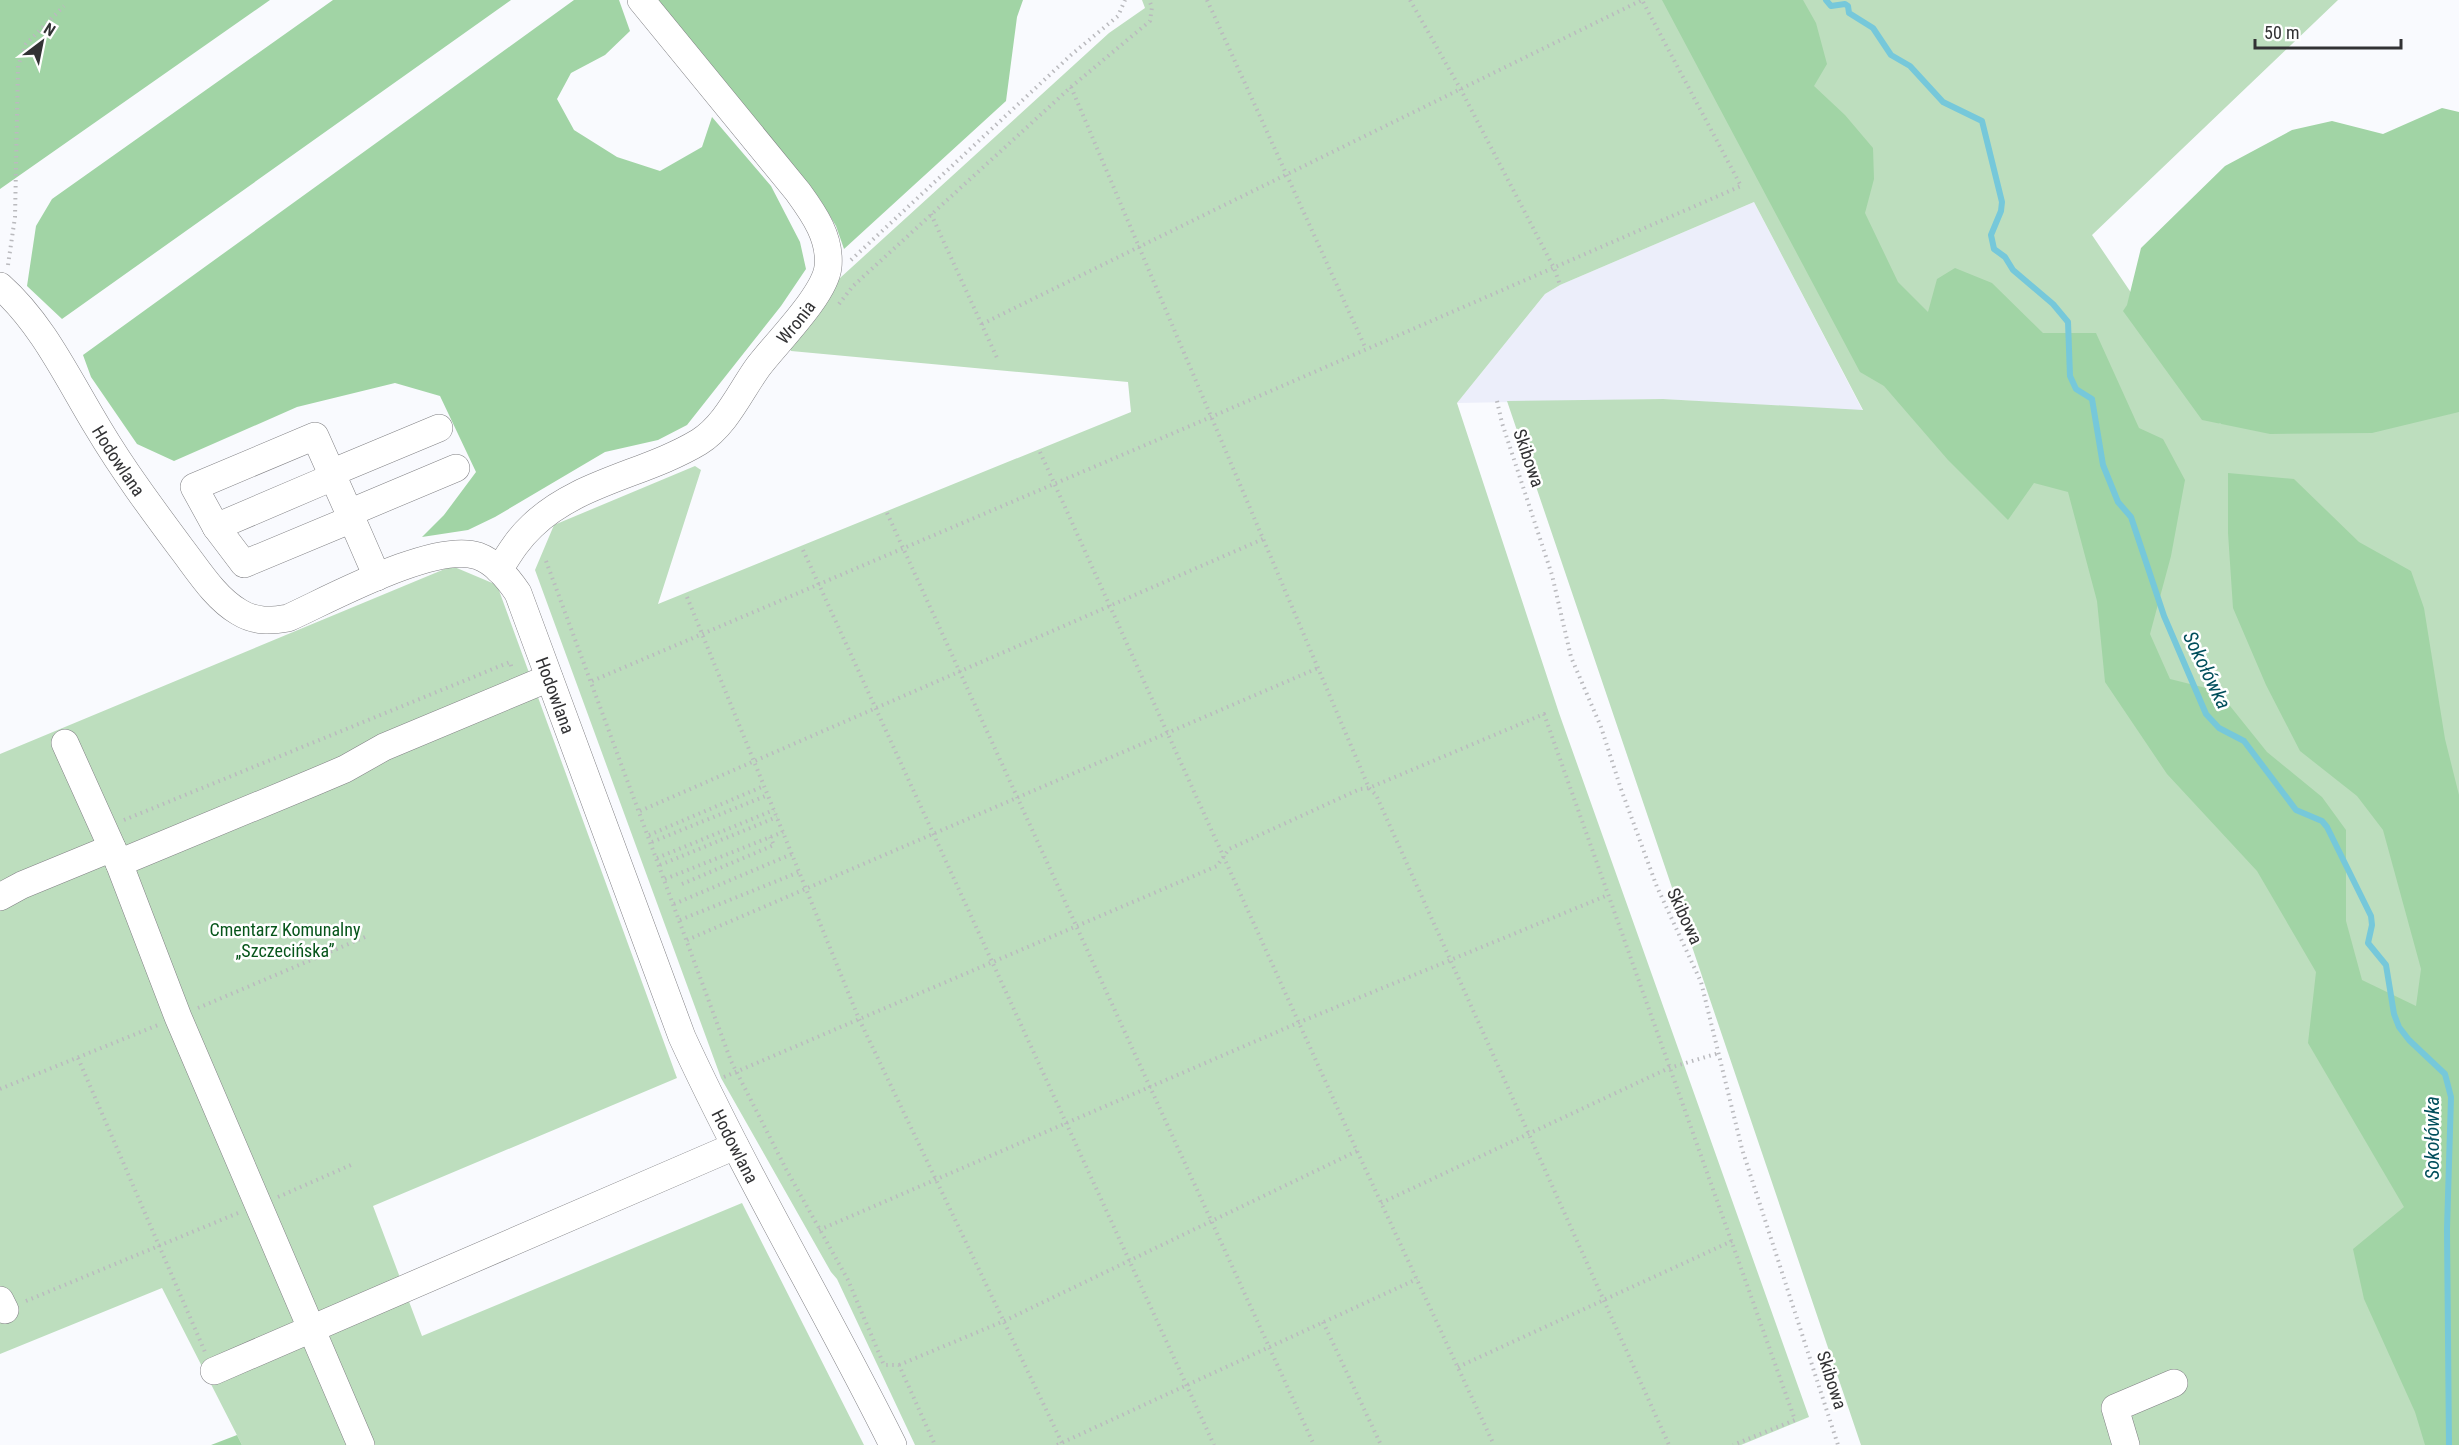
<svg xmlns="http://www.w3.org/2000/svg" width="2459" height="1445" font-family="'Roboto Condensed',sans-serif">
<style>
.built{fill:#eceefa}
.green{fill:#bddebe}
.forest{fill:#a1d4a5}
.lines{fill:none;stroke-linecap:round;stroke-linejoin:round}
.stream{stroke:#76c8da;stroke-width:6}
.minor-casing{stroke:#808084;stroke-width:28}
.path{stroke:#bababe;stroke-width:4;stroke-dasharray:1.5 4.5;stroke-linecap:butt}
.minor{stroke:#fff;stroke-width:27}
.labels{text-anchor:middle;dominant-baseline:central;stroke-width:5;stroke-linejoin:round;paint-order:stroke}
.street-label{font-size:18px;fill:#323234;stroke:#fff}
.park-label{font-size:18px;fill:#07551b;stroke:#fff}
.water-label{font-size:20px;font-style:italic;fill:#024f5c;stroke:#fff}
</style>
<rect width="100%" height="100%" fill="#f9fafe"/>
<!-- built -->
<path class="built" d="M1754 202 1863 411 1663 399 1457 403 1545 294 1560 285Z"/>
<!-- green -->
<path class="green" d="M1142 0H2338L2092 235 2220 424 2459 403V1445H1861L1507 401 1663 399 1863 410 1754 202 1560 285 1545 294 1457 403 1559 713 1809 1417 1741 1445H915L837 1279 831 1272 721 1078 535 570 554 525 695 466 701 470 658 604 1131 412 1128 382 791 351 788 344 840 278 1109 33 1145 8Z
M452 566 497 585 677 1078 373 1206 422 1336 742 1203 864 1445H242L162 1288 0 1354V754Z"/>
<!-- forest -->
<path class="forest" d="M0 0H270L0 189Z
M333 0H511L62 319 27 286 36 226 52 199Z
M574 0H619L630 31 605 55 571 73 557 99 574 130 617 157 660 171 702 147 712 117 771 186 800 242 806 269 781 306 687 425 658 440 605 452 495 517 468 530 422 537 444 515 476 472 440 396 395 383 297 407 174 461 137 444 91 377 83 355Z
M653 0H1023L1017 17 1006 101 844 249 836 226 819 198Z
M1662 0H1803L1816 23 1827 64 1814 86 1845 115 1873 148 1874 179 1865 213 1898 282 1928 312 1937 279 1955 268 1992 283 2043 333H2096L2139 428 2163 439 2185 480 2171 556 2150 634 2170 679 2218 691 2267 752 2322 797 2346 830V921L2362 980 2416 1006 2421 969 2383 830 2357 796 2300 751 2266 685 2233 608 2228 533V473L2294 479 2359 542 2411 571 2424 608 2445 739 2459 795V1445H2425L2415 1412 2364 1299 2353 1249 2404 1207 2308 1043 2316 972 2257 871 2167 774 2105 682 2097 601 2068 492 2034 483 2008 520 1948 460 1884 386 1860 372Z
M2442 108 2459 112V412L2372 433 2270 434 2202 420 2123 311 2127 305 2141 248 2225 166 2292 130 2332 121 2383 134Z
M237 1435 242 1445H211Z"/>
<g class="lines">
<!-- stream -->
<path class="stream" d="M1826 0 1831 6 1845 4 1848 6 1849 13 1873 28 1891 55 1910 66 1943 102 1982 121 2002 202 2001 211 1991 235 1994 249 2005 257 2013 270 2053 304 2068 322 2070 376 2076 389 2092 399 2103 465 2118 502 2131 517 2164 616 2206 714 2219 728 2244 741 2296 810 2322 821 2327 827 2371 916 2372 925 2368 943 2386 965 2394 1014 2399 1027 2409 1040 2445 1074 2451 1097 2447 1229 2449 1445"/>
<!-- minor casing -->
<g class="minor-casing">
<g id="minor">
<path id="s1" d="M0 286C43 324 68 379 98 428 123 470 152 509 181 548 198 570 215 598 239 612 255 622 271 621 288 618 330 599 435 541 478 556 495 562 508 578 518 593L682 1037C746 1176 825 1308 893 1445"/>
<path d="M331 473 439 428"/>
<path d="M349 513 456 468"/>
<path d="M352 519 244 564 216 527 194 487 315 436C336 483 357 530 377 577"/>
<path d="M216 527 333 477"/>
<path id="s2" d="M499 570C509 554 518 539 532 526 577 482 646 474 699 442 726 425 740 392 758 367 776 343 825 295 828 267 831 238 814 214 798 192L641 0"/>
<path d="M65 743 119 863 178 1017 361 1445"/>
<path d="M119 863 312 783 345 769 384 747 549 678"/>
<path d="M0 897 22 885 112 848"/>
<path d="M0 1300 5 1310"/>
<path d="M214 1371 735 1146"/>
<path d="M2126 1445 2115 1408 2174 1383"/>
</g>
</g>
<!-- path -->
<path class="path" d="M1207 0 1366 349
M1410 0 1461 90 1554 268 1560 285
M1071 87 1369 788 1376 795 1669 1445
M931 214 998 360
M851 260 1071 55 1118 16 1125 0
M8 265 15 217 18 66 26 44 64 6
M839 304 853 286 1071 87 1150 21 1152 7 1149 0
M982 324 1642 0
M1497 401 1502 423 1552 575 1571 657 1601 727 1621 789 1657 887 1701 982 1742 1149 1838 1445
M1040 452 1357 1151 1494 1445
M887 513 1314 1445
M803 550 1214 1445
M546 561 731 1061 786 1169 848 1280 884 1365H899L935 1445
M687 597 859 1019 1063 1445
M592 681 1211 417 1741 186 1642 0
M640 811 1263 539
M124 820 510 662 512 669
M649 835 764 786
M652 842 768 795
M657 858 774 810
M660 865 777 817
M665 879 783 832
M682 884 774 845 770 837
M674 904 792 854
M680 920 799 872
M687 940 1318 668
M198 1008 365 937
M78 1058 205 1352
M724 1077 1217 866 1229 849 1360 789 1369 788 1544 714 1795 1420 1733 1445
M0 1089 158 1025
M278 1197 353 1164
M1381 1203 1669 1068 1719 1053
M819 1230 1300 1022 1608 895
M26 1301 238 1213
M1323 1322 1381 1445
M899 1365 1004 1321 1357 1151
M1458 1367 1732 1241
M1057 1445 1417 1279"/>
<!-- minor -->
<use href="#minor" class="minor"/>
</g>
<g class="labels">
<!-- street labels -->
<g class="street-label">
<text stroke="none"><textPath href="#s2" startOffset="398">Wronia</textPath></text>
<text transform="translate(1529 458) rotate(71)">Skibowa</text>
<text stroke="none"><textPath href="#s1" startOffset="212">Hodowlana</textPath></text>
<text stroke="none"><textPath href="#s1" startOffset="824">Hodowlana</textPath></text>
<text transform="translate(1685 916) rotate(65)">Skibowa</text>
<text stroke="none"><textPath href="#s1" startOffset="1310">Hodowlana</textPath></text>
<text transform="translate(1832 1380) rotate(72)">Skibowa</text>
</g>
<!-- park labels -->
<g class="park-label">
<text x="285" y="929">Cmentarz Komunalny<tspan x="285" dy="21">„Szczecińska”</tspan></text>
</g>
<!-- water labels -->
<g class="water-label">
<text transform="translate(2207 670) rotate(64)">Sokołówka</text>
<text transform="translate(2432 1138) rotate(-90)">Sokołówka</text>
</g>
</g>
<!-- north arrow -->
<g transform="translate(42 42) rotate(32)" stroke="#ffffff" stroke-width="4.5" paint-order="stroke">
<path d="M0-4.5L10 22L0 15L-10 22Z" fill="#323234"/>
<text y="-9" font-size="16" font-weight="bold" text-anchor="middle" fill="#323234">N</text>
</g>
<!-- scale -->
<path d="M2255 39v9h146v-9" fill="none" stroke="#323234" stroke-width="3"/>
<text x="2264" y="39" font-size="18" fill="#323234" stroke="#ffffff" stroke-width="4.5" paint-order="stroke">50 m</text>
</svg>
